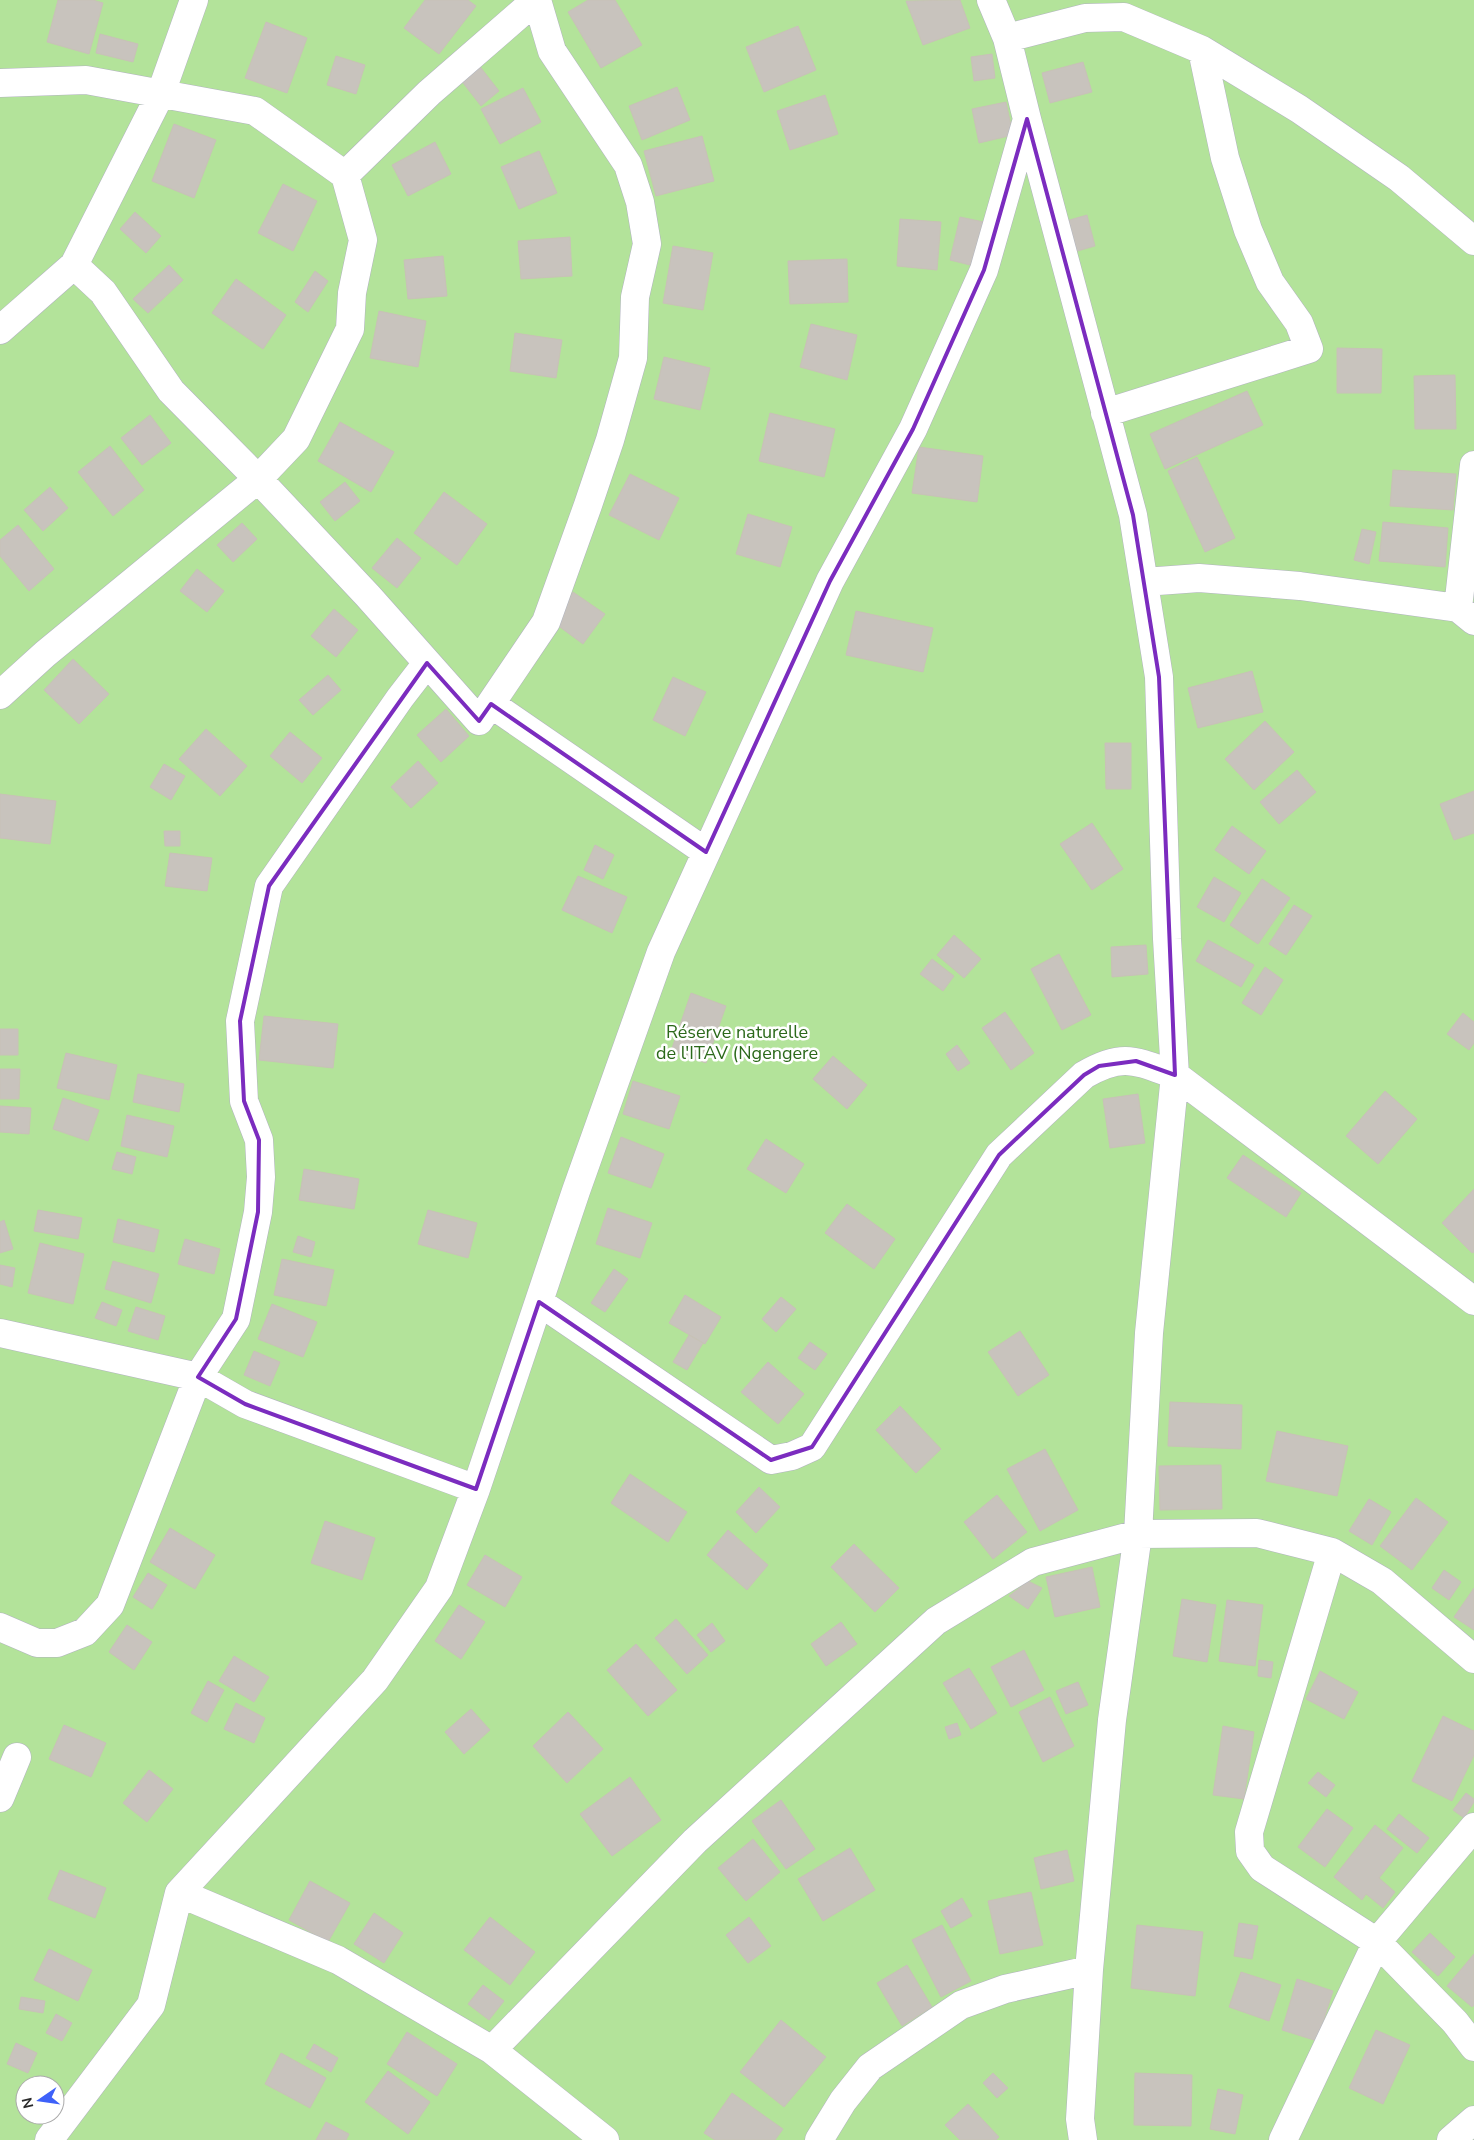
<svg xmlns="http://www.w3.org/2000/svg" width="1474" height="2140" font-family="'Nunito Sans',sans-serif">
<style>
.green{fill:#b3e39a;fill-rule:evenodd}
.building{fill:#c8c3bd;stroke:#c8c2b7}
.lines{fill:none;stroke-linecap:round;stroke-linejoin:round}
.minor-casing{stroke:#b1b4bf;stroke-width:29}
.minor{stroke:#fff;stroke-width:28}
.marked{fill:none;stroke:#7b2cbf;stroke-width:4;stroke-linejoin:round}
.labels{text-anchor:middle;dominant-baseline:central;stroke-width:5;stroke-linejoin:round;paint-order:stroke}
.park-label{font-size:18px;fill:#2b691a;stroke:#fff}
</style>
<rect width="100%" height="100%" fill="#ede6dd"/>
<!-- green -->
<path class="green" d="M0 0H1474V2140H0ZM25 2085H55V2115H25Z"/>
<!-- building -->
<path class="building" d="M58 0H93L103 3 89 54 47 42Z
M425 0H468L476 6 439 54 404 28Z
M588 0H615L642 45 601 68 568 12Z
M960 0 970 28 923 45 906 1Z
M266 22 307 38 287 93 245 78Z
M798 26 816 70 764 92 746 47Z
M100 34 138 44 133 62 96 53Z
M992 54 995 78 974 81 971 57Z
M336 56 365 65 356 94 327 85Z
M1083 62 1092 92 1050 103 1042 73Z
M478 64 499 91 481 106 460 79Z
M677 87 690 120 642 140 629 106Z
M523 88 541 122 500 144 481 109Z
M825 95 838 134 790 150 777 111Z
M1006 102 1013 135 979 143 972 109Z
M174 124 216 140 194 198 152 181Z
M702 136 714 181 656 196 644 151Z
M435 142 451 174 408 196 392 165Z
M539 151 557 193 519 209 501 167Z
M283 184 317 201 293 251 258 233Z
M135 212 161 236 146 253 120 229Z
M1087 215 1095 246 1074 252 1066 221Z
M960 217 984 222 974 266 950 260Z
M900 219 941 222 937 270 897 266Z
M570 237 572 276 521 279 518 241Z
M673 246 713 253 703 310 663 303Z
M443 256 447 296 408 299 404 260Z
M847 259 848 302 790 304 788 261Z
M169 265 183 280 148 313 133 299Z
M315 271 328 281 308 312 295 302Z
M236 279 286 315 263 349 212 313Z
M379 311 426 321 418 367 370 358Z
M811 324 857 335 847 380 800 367Z
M515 333 562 340 556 378 510 371Z
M1337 348 1382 349 1381 393H1337Z
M664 357 710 368 700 410 654 399Z
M1455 375 1456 429H1415L1414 376Z
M1247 391 1263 425 1165 469 1150 434Z
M770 413 835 429 824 477 759 461Z
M150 415 171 443 142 465 121 438Z
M340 422 394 452 371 492 318 461Z
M110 446 144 490 113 516 78 472Z
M919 447 983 456 977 502 912 493Z
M1197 457 1235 538 1205 552 1168 471Z
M1393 470 1456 474 1453 510 1390 506Z
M630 474 679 498 659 540 609 515Z
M345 482 360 501 335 521 320 502Z
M50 487 68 508 43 531 24 510Z
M444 492 487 524 457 565 414 533Z
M748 514 792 527 780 567 736 554Z
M1383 522 1448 528 1445 567 1379 561Z
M242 523 257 539 233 562 217 545Z
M18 525 54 569 29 591 0 556V540Z
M1362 529 1376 532 1369 564 1354 560Z
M397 538 421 558 397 588 372 568Z
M197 569 224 591 207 612 180 591Z
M573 592 605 614 583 644 553 622Z
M334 609 358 630 336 657 311 636Z
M856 611 933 628 923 672 846 655Z
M73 659 109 694 79 724 44 690Z
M1252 671 1263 712 1198 728 1188 688Z
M328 675 341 690 313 715 299 700Z
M673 677 706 692 685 736 653 720Z
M446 709 469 736 441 762 417 735Z
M1265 721 1294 752 1254 790 1225 759Z
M206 729 247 766 220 796 179 759Z
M290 732 322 758 302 783 270 756Z
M1105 743H1131V789H1106Z
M418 761 438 783 411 808 391 787Z
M164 764 185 776 171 800 150 787Z
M1297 770 1316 792 1279 824 1260 802Z
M1474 791V833L1454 840 1440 804Z
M0 794 56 801 50 844 0 838Z
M1092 823 1123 869 1092 890 1060 844Z
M1232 826 1266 851 1249 874 1215 850Z
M164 831H180V846H165Z
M595 845 614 855 603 879 584 870Z
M170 853 212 858 207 891 165 886Z
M578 876 627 897 612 933 562 910Z
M1214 877 1241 893 1224 922 1197 907Z
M1262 879 1290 898 1258 944 1230 925Z
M1294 905 1312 916 1286 955 1269 944Z
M954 935 981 959 964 978 937 955Z
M1208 940 1254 965 1241 987 1196 961Z
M1146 945 1148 974 1112 977 1111 947Z
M1059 954 1091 1015 1062 1030 1031 969Z
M932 959 954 976 943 991 920 974Z
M1265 967 1283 980 1261 1015 1242 1003Z
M691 993 726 1006 706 1063 671 1051Z
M1005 1012 1034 1053 1011 1070 982 1028Z
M1463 1013 1474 1022V1043L1469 1050 1447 1034Z
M264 1016 338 1024 333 1068 259 1060Z
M0 1029H18V1055H0Z
M957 1045 970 1063 958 1071 946 1054Z
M66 1053 117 1065 109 1100 57 1088Z
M833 1056 867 1085 847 1109 813 1079Z
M0 1069H20L19 1099H0Z
M138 1074 184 1084 179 1112 133 1102Z
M633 1081 680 1096 669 1129 623 1114Z
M1385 1091 1417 1119 1378 1164 1346 1136Z
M1138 1094 1145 1143 1110 1148 1103 1099Z
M63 1098 99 1110 88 1141 53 1129Z
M0 1106 31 1108 29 1134 0 1132Z
M127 1115 174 1126 167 1157 121 1146Z
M621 1137 664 1154 651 1188 608 1173Z
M766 1139 804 1164 786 1193 747 1169Z
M117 1152 136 1157 132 1174 112 1169Z
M1243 1155 1301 1193 1286 1217 1227 1178Z
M304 1169 359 1179 354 1209 299 1200Z
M1474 1189V1252L1472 1253 1442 1223Z
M847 1204 895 1239 874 1269 825 1233Z
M608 1208 652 1223 640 1258 596 1244Z
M38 1210 82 1218 78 1239 34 1231Z
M428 1210 477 1223 468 1258 418 1244Z
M118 1219 159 1230 154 1252 113 1242Z
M4 1220 13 1249 0 1253V1222Z
M298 1236 315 1242 311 1257 293 1252Z
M185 1239 220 1249 214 1274 178 1264Z
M40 1243 84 1254 73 1304 28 1293Z
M282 1259 334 1270 326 1306 274 1295Z
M113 1261 159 1274 151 1303 105 1289Z
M0 1265 15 1268 12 1287 0 1284Z
M614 1269 628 1279 605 1312 591 1303Z
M685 1295 721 1317 705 1344 669 1323Z
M781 1297 796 1309 776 1332 762 1319Z
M102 1302 122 1310 116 1326 95 1318Z
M272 1304 317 1322 303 1357 258 1339Z
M136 1307 165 1316 158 1340 128 1331Z
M1020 1331 1049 1375 1018 1396 988 1352Z
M689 1335 703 1343 687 1370 673 1362Z
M810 1342 827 1354 815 1370 798 1358Z
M254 1351 280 1362 270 1386 244 1375Z
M768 1362 804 1394 778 1424 741 1392Z
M1170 1402 1242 1405 1241 1449 1168 1446Z
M900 1406 941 1449 916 1473 876 1430Z
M1277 1431 1348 1446 1337 1496 1266 1481Z
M1045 1449 1078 1510 1040 1531 1007 1469Z
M1221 1465 1222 1509 1160 1510 1159 1466Z
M630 1474 687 1512 668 1542 611 1503Z
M759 1487 780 1507 756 1533 736 1512Z
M997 1495 1027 1532 993 1559 964 1522Z
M1416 1498 1448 1522 1412 1570 1380 1546Z
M1369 1499 1391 1512 1372 1545 1349 1531Z
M325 1521 375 1538 362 1580 311 1563Z
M170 1528 215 1555 195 1589 150 1562Z
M728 1530 768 1565 747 1590 707 1555Z
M854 1544 899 1588 875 1612 831 1567Z
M485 1555 522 1577 505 1607 467 1585Z
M1092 1567 1100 1607 1055 1617 1046 1577Z
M1444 1570 1461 1582 1449 1600 1432 1588Z
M148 1573 167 1585 152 1609 133 1597Z
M1028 1581 1042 1588 1028 1609 1009 1596Z
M1474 1588V1630L1454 1617Z
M1182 1599 1216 1605 1207 1662 1173 1656Z
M1227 1600 1263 1605 1255 1666 1219 1661Z
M459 1605 485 1622 461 1659 435 1641Z
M676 1619 708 1655 687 1674 655 1638Z
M841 1622 857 1644 826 1666 811 1644Z
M712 1623 725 1641 711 1652 697 1635Z
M127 1625 152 1642 134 1670 109 1652Z
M636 1644 677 1690 648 1716 607 1670Z
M1024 1650 1044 1690 1011 1707 991 1667Z
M234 1656 269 1677 254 1702 219 1681Z
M1259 1660 1273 1662 1271 1678 1258 1676Z
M969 1668 997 1713 971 1729 943 1683Z
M1320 1671 1358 1692 1344 1719 1306 1699Z
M208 1681 224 1690 207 1722 191 1713Z
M1078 1682 1088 1705 1066 1714 1056 1691Z
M1050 1697 1074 1746 1043 1762 1019 1712Z
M236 1703 265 1718 254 1743 224 1729Z
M471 1709 490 1730 464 1754 445 1732Z
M568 1712 603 1749 567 1783 533 1746Z
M1443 1716 1474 1731V1755L1452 1801 1412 1781Z
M957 1723 961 1735 949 1739 945 1727Z
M64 1725 106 1743 91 1777 49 1759Z
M1223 1726 1254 1732 1244 1799 1213 1795Z
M149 1770 173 1789 147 1822 123 1803Z
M1318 1772 1335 1785 1326 1797 1308 1783Z
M630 1777 661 1820 612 1856 580 1814Z
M1466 1793 1474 1799V1802L1464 1818 1453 1810Z
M781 1800 815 1849 786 1869 752 1821Z
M1327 1809 1353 1828 1325 1867 1298 1847Z
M1399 1814 1429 1838 1417 1853 1387 1829Z
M1375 1825 1403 1848 1379 1878 1395 1892 1383 1908 1366 1894 1362 1900 1334 1877Z
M753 1839 780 1872 746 1901 718 1868Z
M850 1848 875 1890 823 1921 798 1879Z
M1067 1850 1074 1881 1041 1889 1034 1858Z
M60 1870 106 1888 95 1918 48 1899Z
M310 1881 350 1903 328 1942 289 1920Z
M1031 1892 1043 1945 1000 1954 988 1901Z
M962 1898 972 1916 951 1928 941 1911Z
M374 1913 403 1933 384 1963 354 1944Z
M490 1917 535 1952 510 1985 464 1950Z
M749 1917 771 1946 748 1963 726 1935Z
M1239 1923 1258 1926 1252 1959 1234 1956Z
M942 1925 971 1981 941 1997 912 1940Z
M1137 1925 1203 1932 1195 1996 1131 1988Z
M1430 1933 1455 1957 1438 1976 1412 1952Z
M49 1949 92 1970 78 2001 34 1980Z
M1474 1954V2005L1472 2007 1447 1986Z
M907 1965 932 2007 902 2026 877 1983Z
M1241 1972 1281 1985 1269 2021 1229 2007Z
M1297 1979 1333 1991 1317 2041 1282 2030Z
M483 1985 504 2001 489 2020 468 2004Z
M21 1997 45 2001 43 2013 19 2009Z
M56 2014 72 2023 62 2041 46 2033Z
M781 2020 826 2057 784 2107 740 2072Z
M1376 2030 1410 2045 1383 2104 1349 2088Z
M407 2032 457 2064 437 2096 387 2064Z
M16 2043 37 2053 28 2073 7 2064Z
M314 2044 338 2058 331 2072 306 2058Z
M281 2053 326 2078 310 2108 265 2084Z
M388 2071 430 2102 408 2134 365 2102Z
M993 2073 1008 2088 997 2098 983 2083Z
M1135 2073 1192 2075 1191 2126 1134 2125Z
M1218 2089 1243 2095 1235 2134 1210 2129Z
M732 2093 783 2129 775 2140H715L704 2133Z
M968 2104 999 2137 996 2140H960L945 2125Z
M326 2122 349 2134 346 2140H316Z"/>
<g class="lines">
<!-- minor casing -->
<g class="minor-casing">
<path id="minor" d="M991 0 1007 38 1027 119 1133 515 1159 677 1167 939 1175 1075 1149 1333 1138 1534 1112 1720 1089 1970 1080 2119 1083 2140
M1007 38 1085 18 1124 17 1202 50 1299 109 1399 178 1474 241
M0 83 86 80 255 111 345 175 363 240 352 293 350 329 296 439 258 479 45 654 0 695
M345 175 429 93 536 0
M74 265 103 292 171 391 258 479 368 596 479 721 546 622 588 505 610 440 633 358 635 297 647 244 640 202 628 165 552 51 537 0
M0 330 74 265 161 93 194 0
M1105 413 1309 349 1299 323 1270 282 1248 230 1225 158 1202 50
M1144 582 1199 578 1300 586 1458 608 1474 621
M1458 608 1474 465
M491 704 706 852
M539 1302 771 1460 792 1456 812 1447 999 1155 1084 1075C1123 1052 1136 1061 1175 1075L1474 1301
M0 1333 198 1377 245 1404 476 1489
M1332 1552 1382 1581 1474 1659
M0 1627 37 1643H57L85 1632 110 1605 198 1377 236 1319 258 1212 261 1177 259 1140 244 1101 240 1021 269 886 400 698 427 663
M0 1798 17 1757
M179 1893 338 1960 492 2050 605 2140
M492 2050 695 1841 936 1621 1033 1562 1138 1534 1257 1533 1332 1552 1249 1832 1250 1851 1262 1868 1377 1942 1455 2022 1474 2047
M49 2140 151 2005 179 1893 375 1680 439 1588 476 1489 576 1191 661 952 830 581 913 429 984 270 1027 119
M819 2140 843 2101 870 2067 961 2005 1005 1989 1089 1970
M1283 2140 1377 1942 1474 1827
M1451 2140 1474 2120"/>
</g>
<!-- minor -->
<use href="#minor" class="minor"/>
</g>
<!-- marked area -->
<path class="marked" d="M1027 119 1133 515 1159 677 1175 1075 1136 1061 1099 1066 1084 1075 999 1155 812 1447 771 1460 539 1302 476 1489 245 1404 198 1377 236 1319 258 1212 259 1140 244 1101 240 1021 269 886 427 663 479 721 491 704 706 852 830 581 913 429 984 270Z"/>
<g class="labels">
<!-- park labels -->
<g class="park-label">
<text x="737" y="1032">Réserve naturelle<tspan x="737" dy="21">de l'ITAV (Ngengere</tspan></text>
</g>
</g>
<!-- north arrow -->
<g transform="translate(40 2100) rotate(257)"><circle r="24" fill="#ffffff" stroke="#aaaaaa"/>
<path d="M0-4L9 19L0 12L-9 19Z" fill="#3e61f9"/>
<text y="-8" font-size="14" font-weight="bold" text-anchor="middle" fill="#2b2b2b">N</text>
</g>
</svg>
